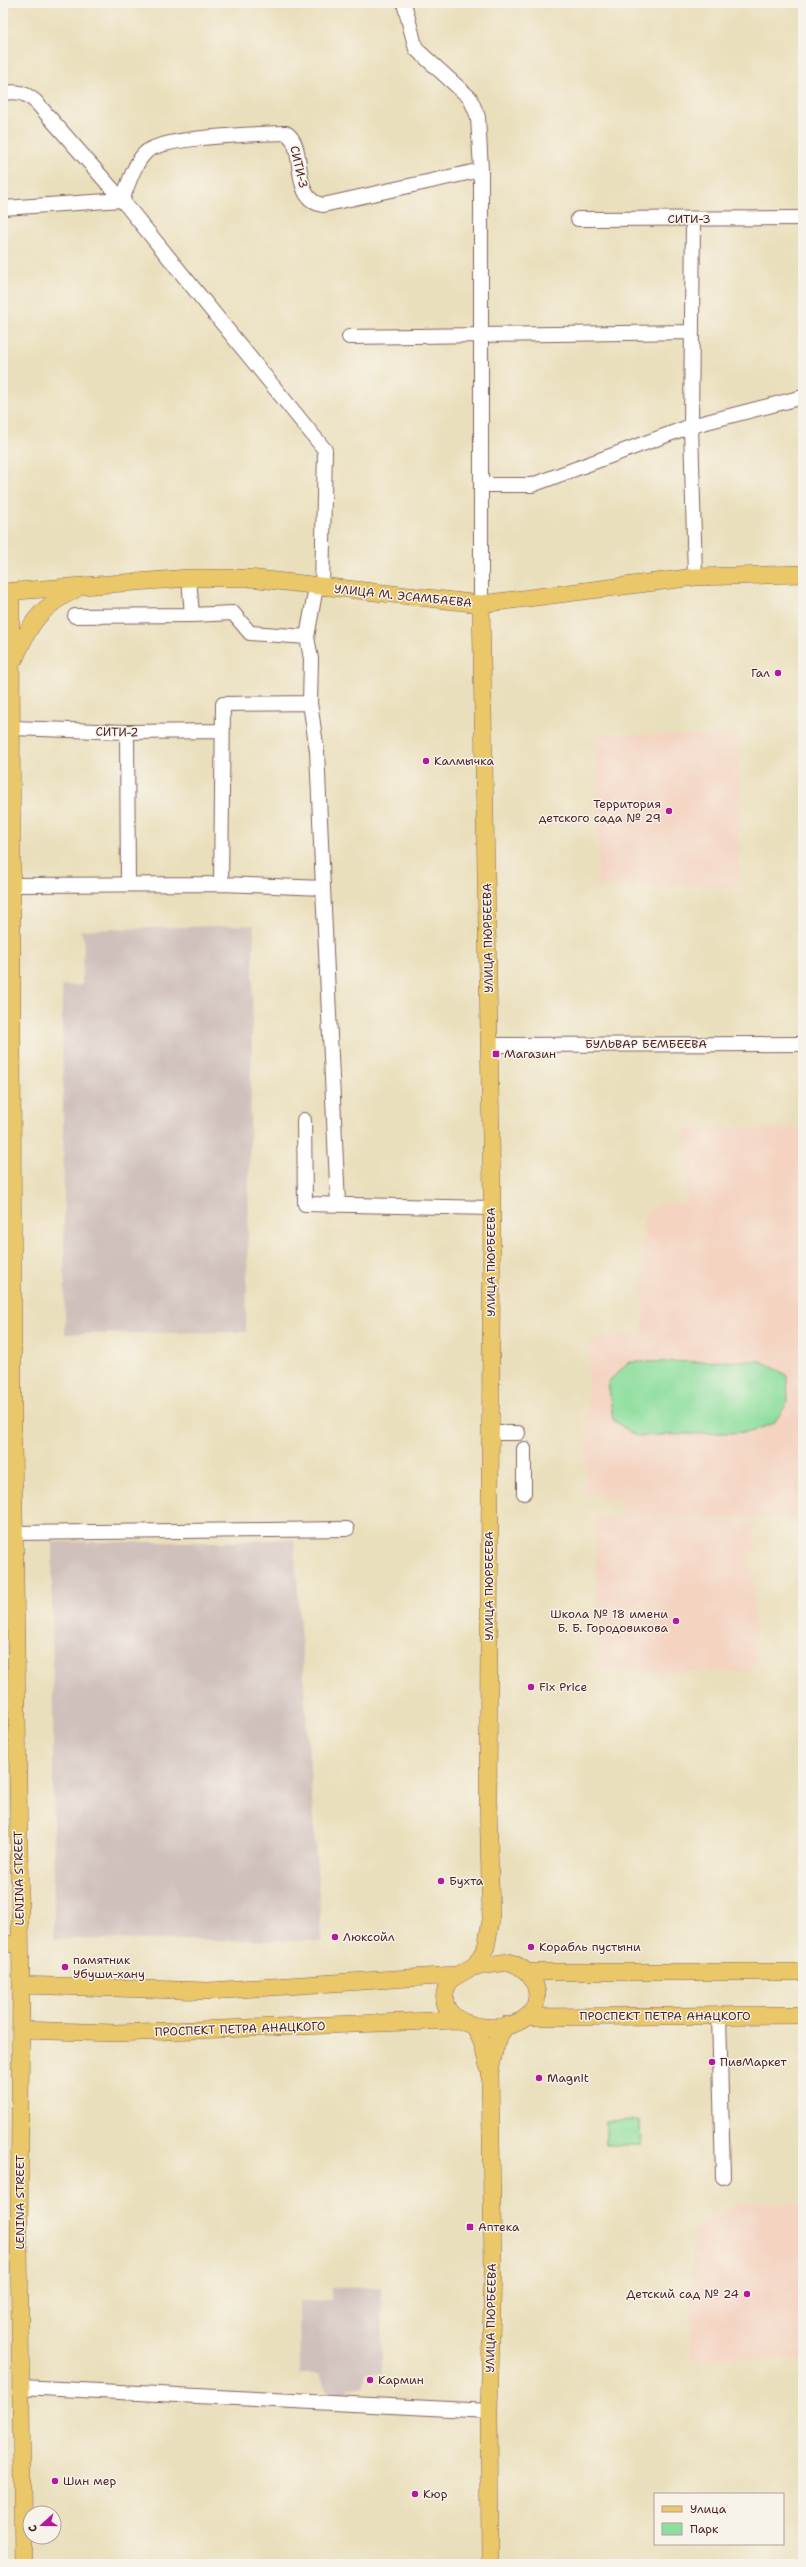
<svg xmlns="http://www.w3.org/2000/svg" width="806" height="2567" font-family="'Shantell Sans',sans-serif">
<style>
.built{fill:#f4d3c1}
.industrial{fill:#d0c0bc}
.green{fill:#8edf9f;stroke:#6c7f65}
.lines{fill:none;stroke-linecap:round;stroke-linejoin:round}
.minor-casing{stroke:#82625e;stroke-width:16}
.major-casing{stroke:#82625e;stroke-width:18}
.minor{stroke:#fff;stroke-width:14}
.major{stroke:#eac769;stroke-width:17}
.poi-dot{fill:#b5179e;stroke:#f7f3e8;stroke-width:1.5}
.labels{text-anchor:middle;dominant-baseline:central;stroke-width:3;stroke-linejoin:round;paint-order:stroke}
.street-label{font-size:12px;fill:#4a1f2b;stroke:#f7f3e8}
.poi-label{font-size:12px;fill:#4a1f2b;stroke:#f7f3e8;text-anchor:start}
</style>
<rect width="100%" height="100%" fill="#f7f3e8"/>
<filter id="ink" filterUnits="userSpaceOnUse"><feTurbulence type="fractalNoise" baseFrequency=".025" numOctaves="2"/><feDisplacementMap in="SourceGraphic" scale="8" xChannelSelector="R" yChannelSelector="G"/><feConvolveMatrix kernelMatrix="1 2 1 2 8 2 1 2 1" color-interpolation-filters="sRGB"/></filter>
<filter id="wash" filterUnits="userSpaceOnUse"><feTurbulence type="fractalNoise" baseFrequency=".012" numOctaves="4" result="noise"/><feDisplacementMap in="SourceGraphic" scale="16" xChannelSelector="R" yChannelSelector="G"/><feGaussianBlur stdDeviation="0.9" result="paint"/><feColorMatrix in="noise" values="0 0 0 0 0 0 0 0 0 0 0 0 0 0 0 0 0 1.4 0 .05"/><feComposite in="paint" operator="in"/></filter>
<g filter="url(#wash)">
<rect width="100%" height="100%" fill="#eadfbc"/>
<!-- built -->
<path class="built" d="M598 734 739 736V886L598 887Z
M686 1128 803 1129V1467L801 1468 803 1518 635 1519 754 1524 755 1548 746 1563 754 1578 755 1663 748 1672 598 1671 596 1518 622 1519 621 1499 585 1494 589 1341 643 1333 644 1216 660 1203 687 1204Z
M739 2203 803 2204V2359L690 2360 693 2229Z"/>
<!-- industrial -->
<path class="industrial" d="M254 925 246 1332 65 1334 62 986 82 985 84 939 80 930Z
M294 1539 322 1941 54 1939 52 1542H223Z
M381 2287 382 2373H365L364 2387H348L347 2395H328L320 2374H300L299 2302 331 2301V2288Z"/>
<!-- green -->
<path class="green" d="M761 1361 787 1375 788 1402 774 1423 750 1432 636 1436 613 1420 608 1382 629 1362Z
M640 2120 641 2145H606V2121Z"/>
</g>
<g filter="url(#ink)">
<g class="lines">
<!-- minor casing -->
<g class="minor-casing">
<path id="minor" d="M404 3 416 49 470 98 478 117 481 170V604
M3 93C17 91 25 92 36 102L122 200 325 450 322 588
M3 208 122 200C128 185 134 164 145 153 161 136 261 134 286 133 308 146 289 200 323 205L481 170
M578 219 801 218
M693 219 691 426 695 577
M349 337 692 332
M483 485H532L691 426 803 397
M192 615 233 613 250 633 307 637 316 587
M75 616 192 615 189 578
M307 637 311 659 310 703
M12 728 127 732 222 731
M127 732 128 884
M13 885 221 884 323 888 317 751 310 703 223 704 221 884
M323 888 338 1204
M490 1045 803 1044
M304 1120 305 1204 492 1208
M490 1433H518
M524 1493V1449
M14 1533 347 1529
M719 2015 723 2177
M21 2387 489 2411"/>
</g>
<!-- major casing -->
<g class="major-casing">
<path id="major" d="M11 591 13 1443 21 1985 19 2242 23 2564
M3 592 189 578H249L481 604 695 577 803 574
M15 658C30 623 41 606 76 589
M3 1944H20
M509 1962C523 1967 532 1974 536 1988 549 2047 414 2036 451 1979L472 1967Z
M475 1966 486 1947 491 1920 488 1799 492 1193 481 604
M527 1972H803
M21 1985 209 1991 455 1975
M527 2017 803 2015
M474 2026 482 2042 488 2066
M21 2030 115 2033 458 2020
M490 2564 489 2411 493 2270 490 2072 496 2042 506 2025"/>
</g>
<!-- minor -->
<use href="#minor" class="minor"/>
<!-- major -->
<use href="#major" class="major"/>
</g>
</g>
<!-- markers -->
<g class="poi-dot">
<circle cx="778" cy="673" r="4"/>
<circle cx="426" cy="761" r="4"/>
<circle cx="669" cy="811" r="4"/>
<rect x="492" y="1050" width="8" height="8" rx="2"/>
<circle cx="676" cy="1621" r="4"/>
<circle cx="531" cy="1687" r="4"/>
<circle cx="441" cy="1881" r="4"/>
<circle cx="335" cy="1937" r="4"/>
<circle cx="531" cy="1947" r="4"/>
<circle cx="65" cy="1967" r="4"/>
<circle cx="712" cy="2062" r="4"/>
<circle cx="539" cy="2078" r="4"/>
<rect x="466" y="2223" width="8" height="8" rx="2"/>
<circle cx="747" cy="2294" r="4"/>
<circle cx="370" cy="2380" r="4"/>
<circle cx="55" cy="2481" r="4"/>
<circle cx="415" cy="2494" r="4"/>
</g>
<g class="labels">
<!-- street labels -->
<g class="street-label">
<text transform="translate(299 167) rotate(77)">СИТИ-3</text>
<text x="689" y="219">СИТИ-3</text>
<text transform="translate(403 596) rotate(6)">УЛИЦА М. ЭСАМБАЕВА</text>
<text transform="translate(117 732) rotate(1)">СИТИ-2</text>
<text transform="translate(488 938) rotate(-91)">УЛИЦА ПЮРБЕЕВА</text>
<text x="646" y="1044">БУЛЬВАР БЕМБЕЕВА</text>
<text transform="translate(491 1262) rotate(-90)">УЛИЦА ПЮРБЕЕВА</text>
<text transform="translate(489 1586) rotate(-90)">УЛИЦА ПЮРБЕЕВА</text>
<text transform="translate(19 1878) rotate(-91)">LENINA STREET</text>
<text x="665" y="2016">ПРОСПЕКТ ПЕТРА АНАЦКОГО</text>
<text transform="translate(240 2029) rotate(-2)">ПРОСПЕКТ ПЕТРА АНАЦКОГО</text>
<text transform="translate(20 2202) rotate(-90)">LENINA STREET</text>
<text transform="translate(491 2318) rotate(-89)">УЛИЦА ПЮРБЕЕВА</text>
</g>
<!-- poi labels -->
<g class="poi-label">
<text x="770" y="673" text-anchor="end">Гал</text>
<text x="434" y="761">Калмычка</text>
<text x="661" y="804" text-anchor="end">Территория<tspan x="661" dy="14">детского сада № 29</tspan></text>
<text x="504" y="1054">Магазин</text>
<text x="668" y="1614" text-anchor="end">Школа № 18 имени<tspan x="668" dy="14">Б. Б. Городовикова</tspan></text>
<text x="539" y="1687">Fix Price</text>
<text x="449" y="1881">Бухта</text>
<text x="343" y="1937">Люксойл</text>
<text x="539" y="1947">Корабль пустыни</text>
<text x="73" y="1960">памятник<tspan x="73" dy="14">Убуши-хану</tspan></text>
<text x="720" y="2062">ПивМаркет</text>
<text x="547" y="2078">Magnit</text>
<text x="478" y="2227">Аптека</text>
<text x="739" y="2294" text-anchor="end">Детский сад № 24</text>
<text x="378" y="2380">Кармин</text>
<text x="63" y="2481">Шин мер</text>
<text x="423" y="2494">Кюр</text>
</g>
</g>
<!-- margin -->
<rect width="806" height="2567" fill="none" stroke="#f7f3e8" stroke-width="16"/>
<!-- legend -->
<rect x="654" y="2493" width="130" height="52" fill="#f7f3e8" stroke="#b29e9c"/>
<rect x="662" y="2506" width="20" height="6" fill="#eac769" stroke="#b29e9c"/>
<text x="690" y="2513" font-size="12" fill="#4a1f2b">Улица</text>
<rect x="662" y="2523" width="20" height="12" fill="#8edf9f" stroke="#b29e9c"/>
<text x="690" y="2533" font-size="12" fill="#4a1f2b">Парк</text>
<!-- north arrow -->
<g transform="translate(42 2525) rotate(249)"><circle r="19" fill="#f7f3e8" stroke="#b29e9c"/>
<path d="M0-3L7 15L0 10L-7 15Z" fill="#b5179e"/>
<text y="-6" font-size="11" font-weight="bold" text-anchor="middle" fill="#4a1f2b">С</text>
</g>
</svg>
